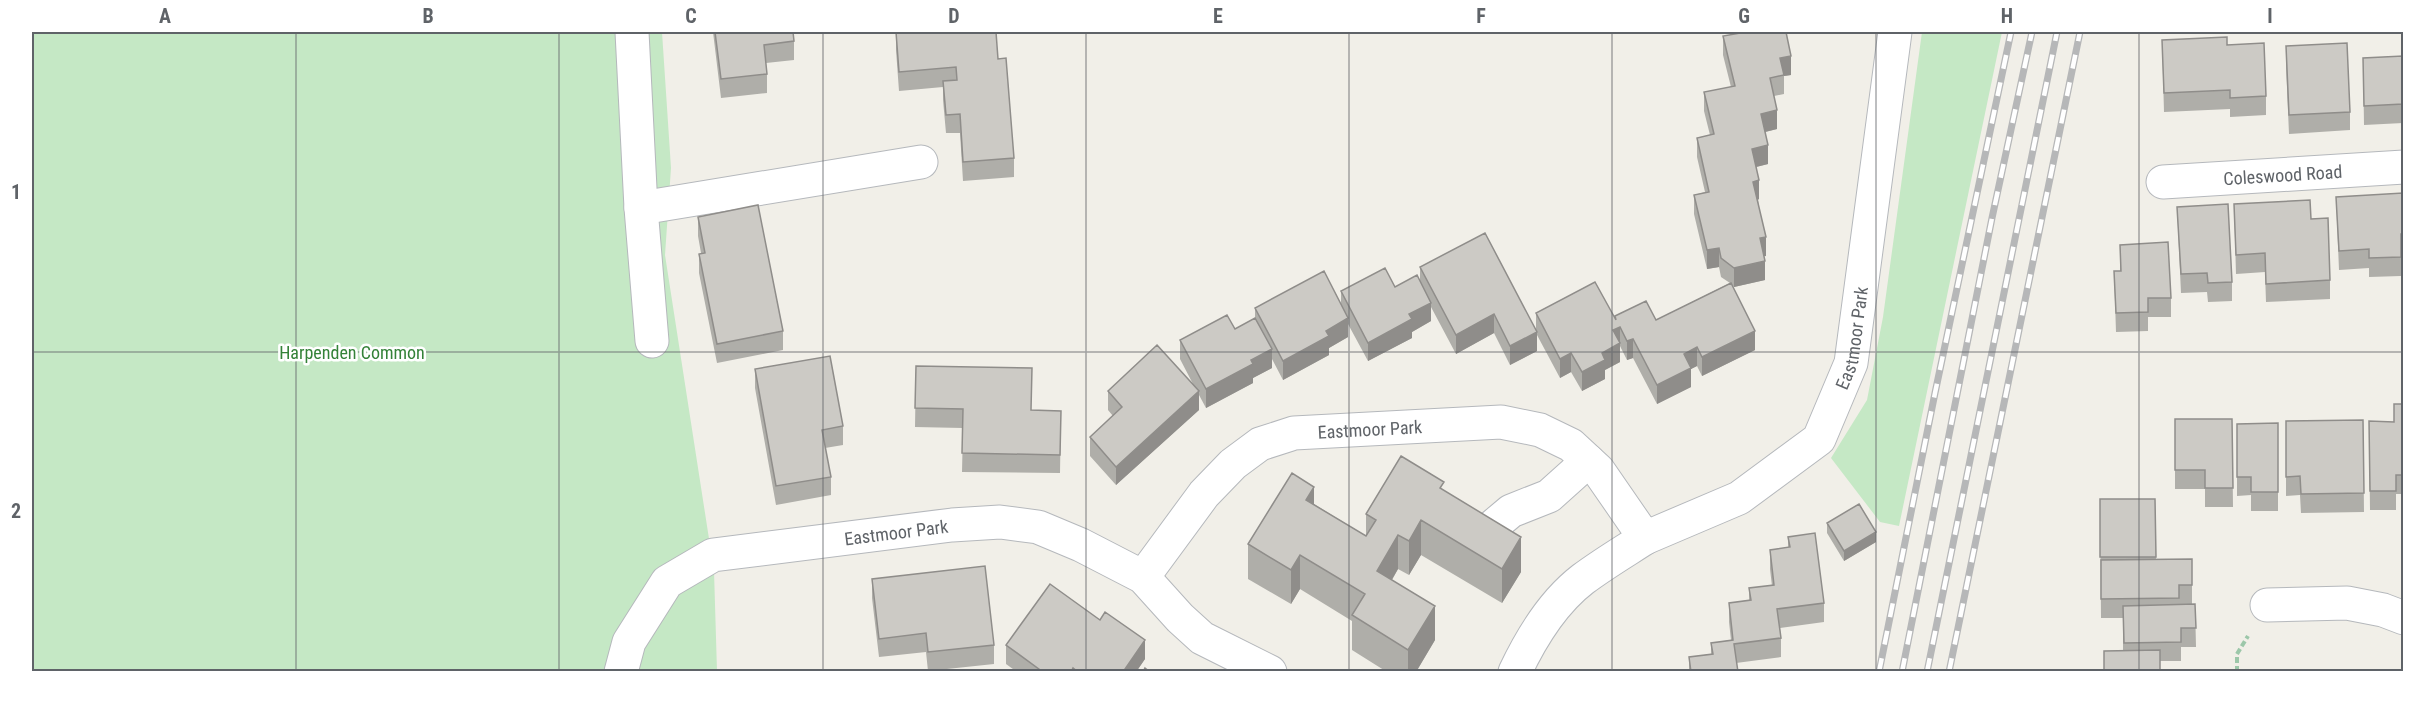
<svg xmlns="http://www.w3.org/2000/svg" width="2435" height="703" font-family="'Roboto Condensed',sans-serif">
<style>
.green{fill:#c5e8c5}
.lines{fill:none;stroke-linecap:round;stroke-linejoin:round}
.minor-casing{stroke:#b5b8bc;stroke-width:35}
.path{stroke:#9cc7a9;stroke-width:4;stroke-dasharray:6 3;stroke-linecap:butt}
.minor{stroke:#fff;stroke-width:33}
.rail-casing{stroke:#b6b7b8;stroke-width:7}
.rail{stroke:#fff;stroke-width:4.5;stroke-dasharray:14;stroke-linecap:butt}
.wall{fill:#afaea9}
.shaded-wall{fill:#8f8d8a}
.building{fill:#cccac5;stroke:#8f8d8a;stroke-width:1.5}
.grid{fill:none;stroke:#5f6368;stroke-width:1.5;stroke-opacity:0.55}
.labels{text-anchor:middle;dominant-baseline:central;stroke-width:5;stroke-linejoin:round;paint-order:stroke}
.street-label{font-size:18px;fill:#5f6368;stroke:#fff}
.park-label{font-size:18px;fill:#348238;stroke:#fff}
.neatline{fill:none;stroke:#5f6368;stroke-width:2}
.grid-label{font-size:20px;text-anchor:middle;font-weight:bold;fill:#5f6368}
</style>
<rect width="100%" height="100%" fill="#f1efe8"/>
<!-- green -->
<path class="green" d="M32 32H662L671 168 665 255 714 571 717 671H32Z
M1922 32H2002L1899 526 1880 522 1831 458 1867 400 1883 317Z"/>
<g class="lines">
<!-- minor casing -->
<g class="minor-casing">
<g id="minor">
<path d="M632 32 641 208 652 341"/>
<path id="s1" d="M2163 182 2404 167"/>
<path d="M641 208 921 162"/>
<path d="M1481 542 1492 527 1511 511 1549 496 1588 461"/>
<path id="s2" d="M1143 577 1204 494 1233 464 1260 444 1294 433 1501 422 1540 430 1571 445 1598 470 1645 538 1739 498 1819 439 1851 363 1895 32"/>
<path d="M2267 605 2347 603 2383 610 2404 618"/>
<path id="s3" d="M621 672 629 642 667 582 713 555 952 525 1000 522 1038 527 1081 545 1143 577 1180 618 1202 638 1270 672"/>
<path d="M1515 672C1531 638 1553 602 1583 579 1603 564 1625 551 1645 538"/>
</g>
</g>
<!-- path -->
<path class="path" d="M2237 672V654L2248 636"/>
<!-- minor -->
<use href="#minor" class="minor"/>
<!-- rail casing -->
<g class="rail-casing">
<path id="rail" d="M1879 672 1935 393 2011 32
M1902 672 1992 218 2032 32
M1927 672 2057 32
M1949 672 2080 32"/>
</g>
<!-- rail -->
<use href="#rail" class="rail"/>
</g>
<!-- wall -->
<path class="wall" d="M713 32H793L794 41V60L766 63 767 74V93L721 98Z
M896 32 998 59 1014 158V177L963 181 960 133H946L943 100V87L899 91 896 50Z
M1723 36 1791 75 1784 76V94L1774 96 1777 129 1765 132 1768 164 1756 167 1759 199 1758 200 1766 256H1764L1765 280 1734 287 1733 286 1755 350 1702 376 1697 366 1691 369V387L1657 404 1633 358 1627 360 1620 346V362L1605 370V379L1582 391 1571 372 1560 378 1537 335V351L1510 365 1494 333 1456 354 1431 307V321L1412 332V338L1368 361 1348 324V337L1329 348V355L1283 380 1272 359V368L1253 378V383L1206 408 1199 395V410L1116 485 1090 456V437L1113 416 1108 410V391L1193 384 1180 359V340L1235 329 1255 318V308L1341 304V291L1395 287 1420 281V267L1536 329V313L1615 319 1656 320 1730 283 1721 277 1719 267 1707 269 1694 214V195L1705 192 1697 157V138L1710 135 1704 111V92L1731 87 1723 55Z
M2162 40 2227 45 2266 96V115L2230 117V109L2164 112Z
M2286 46 2350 112V130L2289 134 2286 65Z
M2403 56V123L2364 125 2363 58Z
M2403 193V253H2401V276L2369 277V268L2339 270 2336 197Z
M2234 204 2311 219 2330 280V299L2266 302 2265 272 2236 274Z
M2177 207 2232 282V301L2208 302 2207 292 2181 293Z
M698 217 783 331V350L717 363 699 273V254L701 253 698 236Z
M2120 245 2171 298V317H2148V331L2116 332 2114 271H2120Z
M916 366 1032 410 1061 411 1060 473 962 472 963 428 915 427Z
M755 369 843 426V445L825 448 831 477V495L776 505 755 388Z
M2403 404V494H2396V510H2370L2369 421 2394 422Z
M2175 419H2232L2233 507H2205V489H2175Z
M2363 420 2364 512 2301 513 2300 495 2286 496V421Z
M2278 423V511H2251V495L2237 496V424Z
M1444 490 1521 572 1502 603 1421 555 1409 575 1398 569 1392 580 1435 640 1416 672H1387L1352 650V621L1300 589 1291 604 1248 579V544L1314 504 1366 536V514Z
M2100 499H2155L2156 560 2192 559V604L2179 605 2195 604 2196 647H2181V661H2160L2123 651V618H2101Z
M1827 523 1876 542 1844 561 1827 533Z
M1788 537 1824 603V622L1780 628 1781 638V657L1736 663 1738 672H1689V657L1711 654V643L1731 640 1729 622V603L1749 600V588L1772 586 1770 569V550L1788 547Z
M872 579 994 645V664L928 671 926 652 879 657 872 598Z
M1006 645 1145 659 1136 672H1017L1006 664Z"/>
<!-- shaded-wall -->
<path class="shaded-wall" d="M1791 56V75L1784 76 1780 58Z
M1777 110V129L1761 133V114Z
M1768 145V164L1752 168V149Z
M1759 180V199L1753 201V182Z
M1766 237V256L1760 257V238Z
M1719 248V267L1707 269V250Z
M1765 261V280L1734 287V268Z
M1431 303V321L1412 332V338L1368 361V343L1409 314Z
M1494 314V333L1456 354V335Z
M1348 318V337L1329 348V355L1283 380V361L1326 331Z
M1620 327V362L1605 370V379L1582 391V372L1602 353 1613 330Z
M1755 331V350L1702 376V357Z
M1537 332V351L1510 365V346Z
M1633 339V358L1627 360V341Z
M1697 347V366L1691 369V387L1657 404V385L1684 354Z
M1272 349V368L1253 378V383L1206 408V389L1251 360Z
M1571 353V372L1560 378V359Z
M1199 391V410L1116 485V467Z
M1314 487V521L1306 500Z
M1421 520V555L1409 575V541Z
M1876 532V542L1844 561V551Z
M1398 535V569L1377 605V571Z
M1521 537V572L1502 603V569Z
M1300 555V589L1291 604V570Z
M1435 606V640L1416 672H1408V650Z
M1145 640V659L1136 672H1123Z"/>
<!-- building -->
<path class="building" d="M715 32H793L794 41 764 45 767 74 721 79Z
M896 32H996L998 59 1006 58 1014 158 963 162 960 114 946 115 943 81 957 80 956 67 899 72Z
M1746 32H1786L1791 56 1780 58 1784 75 1770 78 1777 110 1761 114 1768 145 1752 149 1759 180 1753 182 1766 237 1760 238 1765 261 1734 268 1721 258 1719 248 1707 250 1694 195 1709 192 1697 138 1714 134 1704 92 1735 86 1723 36Z
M2227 37V45L2264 43 2266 96 2230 98V90L2164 93 2162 40Z
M2347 43 2350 112 2289 115 2286 46Z
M2403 56V104L2364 106 2363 58Z
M2403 193V234H2401V257L2369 258V249L2339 251 2336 197Z
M2310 200 2311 219 2328 218 2330 280 2266 284 2265 253 2236 255 2234 204Z
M2228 204 2232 282 2208 283 2207 273 2181 274 2177 207Z
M758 205 783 331 717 344 699 254 705 253 698 217Z
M1485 233 1537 332 1510 346 1494 314 1456 335 1420 267Z
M2168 242 2171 298H2148V312L2116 313 2114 271H2121L2120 245Z
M1385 268 1395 287 1417 275 1431 303 1409 314 1412 319 1368 343 1341 291Z
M1324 271 1348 318 1326 331 1329 336 1283 361 1255 308Z
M1595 282 1616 320 1615 316 1646 301 1656 320 1731 283 1755 331 1702 357 1697 347 1684 354 1691 368 1657 385 1633 339 1627 341 1620 327 1613 330 1620 343 1602 353 1605 360 1582 372 1571 353 1560 359 1536 313Z
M1227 315 1235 329 1255 318 1272 349 1251 360 1253 364 1206 389 1180 340Z
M1157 345 1199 391 1116 467 1090 437 1122 407 1108 391Z
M830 356 843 426 822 430 831 477 776 486 755 369Z
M916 366 1032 368 1031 410 1061 411 1060 455 962 453 963 409 915 408Z
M2394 404H2403V475H2396V491H2370L2369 421 2394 422Z
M2175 419H2232L2233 488H2205V470H2175Z
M2363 420 2364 493 2301 494 2300 476 2286 477V421Z
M2278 423V492H2251V477H2237V424Z
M1401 456 1444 482 1440 488 1521 537 1502 569 1421 520 1409 541 1398 535 1377 571 1435 606 1408 650 1352 615 1365 594 1300 555 1291 570 1248 544 1292 473 1314 487 1306 500 1366 536 1376 520 1366 514Z
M2100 499H2155L2156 557H2100Z
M1859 504 1876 532 1844 551 1827 523Z
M1815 533 1824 603 1777 609 1781 638 1734 644 1738 672H1691L1689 657 1713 654 1711 643 1733 640 1729 603 1751 600 1749 588 1774 585 1770 550 1790 547 1788 537Z
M2192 559V585H2179V598L2101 599V560Z
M985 566 994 645 928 652 926 633 879 639 872 579Z
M1050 584 1100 620 1105 612 1145 640 1123 672H1078L1073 668 1071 672H1043L1006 645Z
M2195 604 2196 628H2181V642L2124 643 2123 606Z
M2160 650V672H2104V651Z
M1145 668 1150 672H1143Z"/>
<!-- grid -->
<path class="grid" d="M296 32V672M559 32V672M823 32V672M1086 32V672M1349 32V672M1612 32V672M1876 32V672M2139 32V672M32 352H2404"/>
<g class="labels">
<!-- street labels -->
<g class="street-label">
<text stroke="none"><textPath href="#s1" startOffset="120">Coleswood Road</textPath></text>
<text stroke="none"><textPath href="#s2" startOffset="924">Eastmoor Park</textPath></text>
<text stroke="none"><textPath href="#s2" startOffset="290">Eastmoor Park</textPath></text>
<text stroke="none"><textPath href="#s3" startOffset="340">Eastmoor Park</textPath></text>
</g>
<!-- park labels -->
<g class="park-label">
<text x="352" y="352">Harpenden Common</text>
</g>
</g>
<!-- border -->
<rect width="2435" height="703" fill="none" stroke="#ffffff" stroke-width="66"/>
<rect x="33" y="33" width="2369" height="637" class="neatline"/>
<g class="grid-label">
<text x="165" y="23">A</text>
<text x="428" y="23">B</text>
<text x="691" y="23">C</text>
<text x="954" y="23">D</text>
<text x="1218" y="23">E</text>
<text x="1481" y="23">F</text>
<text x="1744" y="23">G</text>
<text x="2007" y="23">H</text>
<text x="2270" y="23">I</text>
<text x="16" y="199">1</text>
<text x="16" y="518">2</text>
</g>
</svg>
